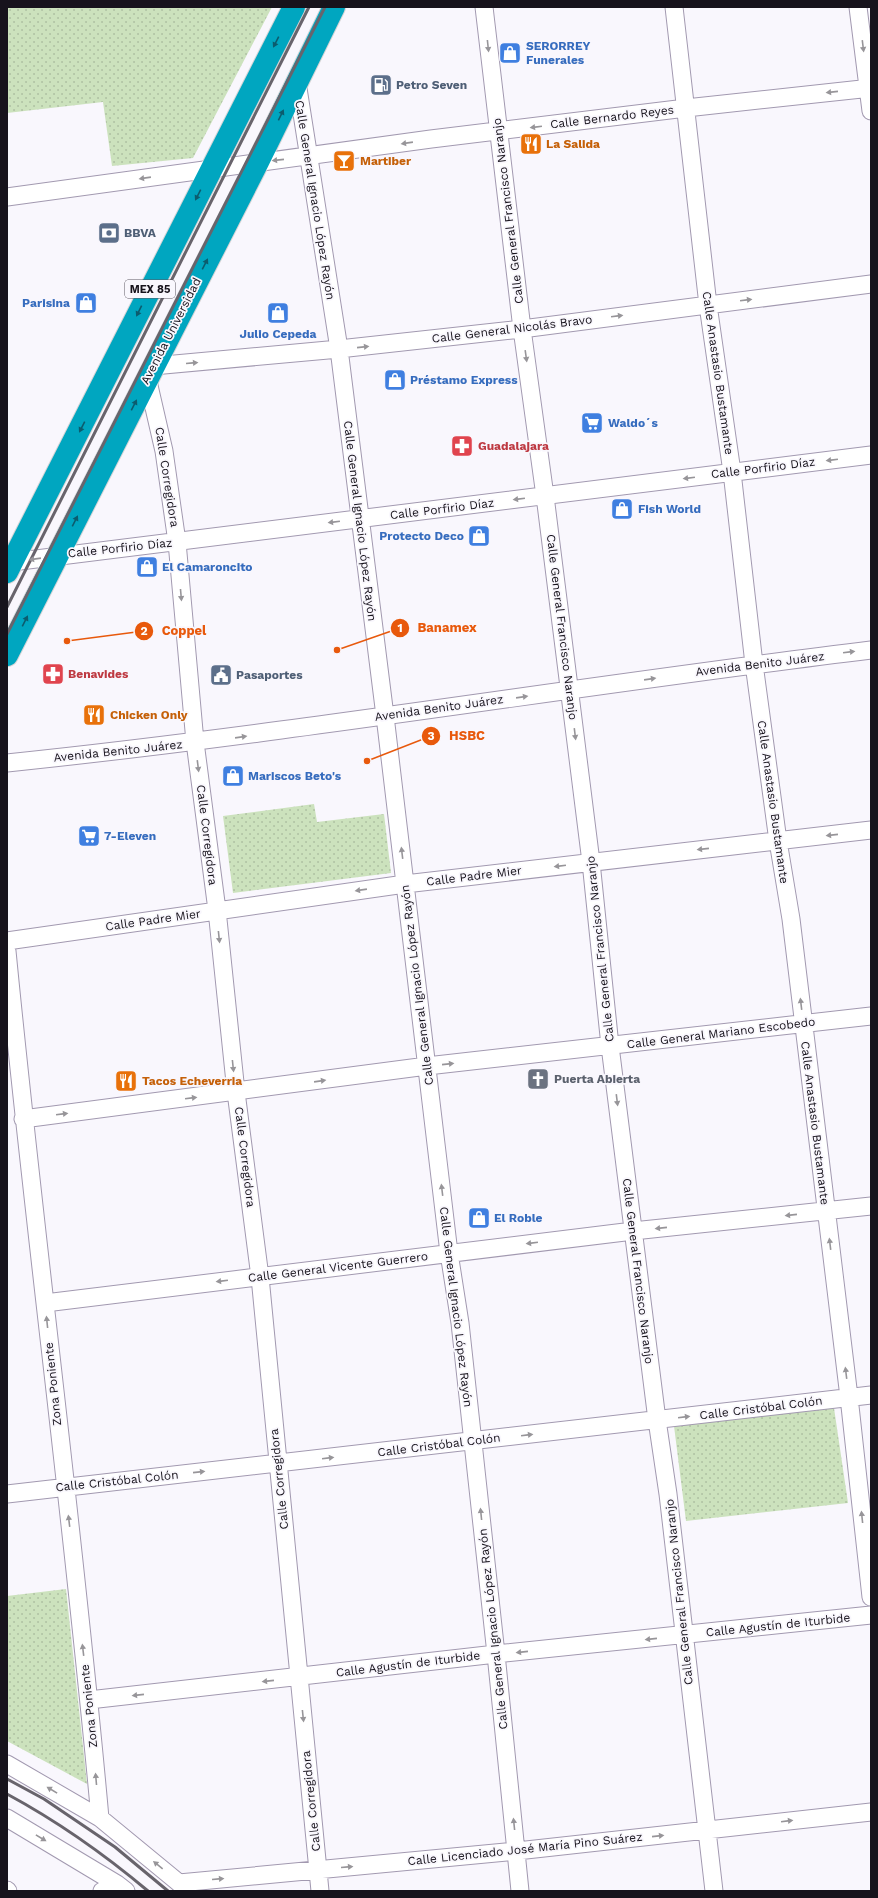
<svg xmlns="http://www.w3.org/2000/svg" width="878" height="1898" font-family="'Work Sans',sans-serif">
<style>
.grass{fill:url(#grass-dots)}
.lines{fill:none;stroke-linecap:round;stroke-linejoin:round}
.minor-casing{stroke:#a299b0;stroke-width:19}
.highway-casing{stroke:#d5d5d6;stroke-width:24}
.minor{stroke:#fff;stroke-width:17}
.highway{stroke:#00a6c0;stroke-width:22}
.rail{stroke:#68646c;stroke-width:3}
.oneway{fill:#0c5c6e}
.oneway2{fill:#979599}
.labels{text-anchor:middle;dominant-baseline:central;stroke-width:3.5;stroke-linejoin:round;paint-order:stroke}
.shield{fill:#f9f7fd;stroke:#5b5760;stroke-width:1}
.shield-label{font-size:11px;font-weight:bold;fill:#17131c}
.shop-label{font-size:12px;font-weight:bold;fill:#366cbe;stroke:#f9f7fd;text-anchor:start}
.service-label{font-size:12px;font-weight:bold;fill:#4e5e75;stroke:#f9f7fd;text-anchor:start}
.street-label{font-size:12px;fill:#17131c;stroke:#f9f7fd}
.food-label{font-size:12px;font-weight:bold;fill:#c56008;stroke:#f9f7fd;text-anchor:start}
.health-label{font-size:12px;font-weight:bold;fill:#be3a42;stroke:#f9f7fd;text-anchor:start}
.worship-label{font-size:12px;font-weight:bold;fill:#5b616d;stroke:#f9f7fd;text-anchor:start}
.leader{fill:none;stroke:#e8590c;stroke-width:1.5}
.callout-dot{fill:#e8590c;stroke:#f9f7fd;stroke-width:1.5}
.mark-label{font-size:12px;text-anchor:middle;font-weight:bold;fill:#fff}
.callout-label{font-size:13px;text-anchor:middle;font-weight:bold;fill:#e8590c;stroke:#f9f7fd;stroke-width:3.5;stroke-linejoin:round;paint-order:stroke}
</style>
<defs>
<pattern id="grass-dots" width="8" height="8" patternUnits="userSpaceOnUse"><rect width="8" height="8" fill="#cce2bd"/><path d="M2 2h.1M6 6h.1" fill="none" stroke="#aec1a2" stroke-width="1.8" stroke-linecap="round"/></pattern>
</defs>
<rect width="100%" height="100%" fill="#f9f7fd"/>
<!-- grass -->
<path class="grass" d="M7 7H272L193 158 112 166 103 102 7 113Z
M314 804 317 822 384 814 391 873 233 893 223 816Z
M834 1408 848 1503 686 1521 674 1426Z
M66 1589 87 1784 7 1741V1596Z"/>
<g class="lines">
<!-- minor casing -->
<g class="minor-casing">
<path id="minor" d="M484 7 522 329 545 496 591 862 610 1046 657 1420 668 1494 714 1891
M674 7 708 305 732 472 754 664 778 841 791 919 849 1397 871 1597
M858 7 871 111
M297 82 339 349 385 716 449 1253 460 1323 496 1654 520 1891
M7 197 431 139 686 108 871 88
M153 366 339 349 522 329 871 284
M147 377 164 451 177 542 195 742 217 910 236 1092 260 1277 320 1891
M12 562 871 455
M7 763C296 733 583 685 871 650
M7 941 405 884 871 830
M7 951C35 1240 74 1528 100 1818
M23 1119 427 1066 871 1016
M45 1303 633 1231 871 1206
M7 1494 871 1395
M89 1700 496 1654 871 1615
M7 1764 100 1818 179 1883 187 1891
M7 1818 117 1884 126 1891
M179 1883 517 1851 871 1812
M7 1890 8 1891
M102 1891 117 1884"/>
</g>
<!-- highway casing -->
<g class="highway-casing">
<path id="highway" d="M7 572 294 7
M7 655 258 162 334 7"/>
</g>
<!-- minor -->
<use href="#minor" class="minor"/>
<!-- highway -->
<use href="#highway" class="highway"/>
<!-- rail -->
<path class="rail" d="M7 607 309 7
M7 634 325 7
M7 1779 44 1799 115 1847 168 1891
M7 1794C57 1821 104 1854 148 1891"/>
</g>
<!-- one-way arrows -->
<defs><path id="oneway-solid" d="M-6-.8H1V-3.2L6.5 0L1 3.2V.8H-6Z"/></defs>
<g class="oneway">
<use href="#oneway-solid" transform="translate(276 42) rotate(117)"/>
<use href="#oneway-solid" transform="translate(281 115) rotate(-64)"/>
<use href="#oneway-solid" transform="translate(198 195) rotate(117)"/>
<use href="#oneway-solid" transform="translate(205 264) rotate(-63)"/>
<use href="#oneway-solid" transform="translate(139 311) rotate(116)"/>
<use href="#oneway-solid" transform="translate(134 405) rotate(-63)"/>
<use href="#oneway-solid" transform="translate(82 427) rotate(117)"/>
<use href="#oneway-solid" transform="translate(75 521) rotate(-63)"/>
<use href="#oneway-solid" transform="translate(25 621) rotate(-63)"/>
</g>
<g class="oneway2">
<use href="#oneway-solid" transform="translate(488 46) rotate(84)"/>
<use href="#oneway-solid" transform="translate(863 46) rotate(83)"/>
<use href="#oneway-solid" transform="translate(832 92) rotate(174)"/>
<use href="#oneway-solid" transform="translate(536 127) rotate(173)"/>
<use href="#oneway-solid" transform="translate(407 143) rotate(172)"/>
<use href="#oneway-solid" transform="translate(278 160) rotate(174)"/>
<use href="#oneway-solid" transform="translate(145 178) rotate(172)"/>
<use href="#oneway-solid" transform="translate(746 300) rotate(-7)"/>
<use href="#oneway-solid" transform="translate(617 316) rotate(-7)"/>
<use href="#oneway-solid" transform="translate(363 347) rotate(-6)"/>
<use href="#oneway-solid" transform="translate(526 356) rotate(82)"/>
<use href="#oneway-solid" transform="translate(192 363) rotate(-5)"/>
<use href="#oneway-solid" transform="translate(832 460) rotate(173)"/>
<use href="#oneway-solid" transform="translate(689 478) rotate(173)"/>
<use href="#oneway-solid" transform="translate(519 499) rotate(173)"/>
<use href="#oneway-solid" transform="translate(334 522) rotate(173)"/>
<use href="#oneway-solid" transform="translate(35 559) rotate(172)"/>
<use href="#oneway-solid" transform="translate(181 595) rotate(85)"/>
<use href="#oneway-solid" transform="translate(849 652) rotate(-7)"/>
<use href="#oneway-solid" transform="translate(650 679) rotate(-8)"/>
<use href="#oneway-solid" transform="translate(522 697) rotate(-8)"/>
<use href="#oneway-solid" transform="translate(575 734) rotate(83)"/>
<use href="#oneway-solid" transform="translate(241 737) rotate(-8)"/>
<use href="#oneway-solid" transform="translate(198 766) rotate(83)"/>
<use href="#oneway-solid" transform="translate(832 835) rotate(174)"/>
<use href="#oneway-solid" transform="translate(703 849) rotate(174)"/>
<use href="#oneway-solid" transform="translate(402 853) rotate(-97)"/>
<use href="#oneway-solid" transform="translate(560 866) rotate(173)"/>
<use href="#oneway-solid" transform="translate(361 890) rotate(172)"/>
<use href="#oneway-solid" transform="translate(219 937) rotate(84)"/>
<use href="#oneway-solid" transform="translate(801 1004) rotate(-97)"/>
<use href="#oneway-solid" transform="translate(448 1064) rotate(-6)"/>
<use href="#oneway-solid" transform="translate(233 1066) rotate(84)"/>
<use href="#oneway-solid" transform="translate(320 1081) rotate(-8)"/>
<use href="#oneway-solid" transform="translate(191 1098) rotate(-7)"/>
<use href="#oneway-solid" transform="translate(617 1100) rotate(83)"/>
<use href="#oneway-solid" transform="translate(62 1114) rotate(-7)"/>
<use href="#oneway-solid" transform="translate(442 1190) rotate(-97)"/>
<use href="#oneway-solid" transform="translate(791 1215) rotate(174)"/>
<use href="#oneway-solid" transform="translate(661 1228) rotate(174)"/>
<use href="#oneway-solid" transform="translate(532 1243) rotate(173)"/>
<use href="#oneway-solid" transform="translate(830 1244) rotate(-97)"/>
<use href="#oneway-solid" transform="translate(222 1281) rotate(173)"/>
<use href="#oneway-solid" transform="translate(47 1322) rotate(-96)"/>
<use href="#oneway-solid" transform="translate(846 1373) rotate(-97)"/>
<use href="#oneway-solid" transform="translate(684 1417) rotate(-7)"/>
<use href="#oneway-solid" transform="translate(527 1435) rotate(-7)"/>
<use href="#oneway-solid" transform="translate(328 1458) rotate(-7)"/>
<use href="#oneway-solid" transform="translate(199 1472) rotate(-6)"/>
<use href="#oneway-solid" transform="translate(481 1514) rotate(-96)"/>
<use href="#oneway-solid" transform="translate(862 1517) rotate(-96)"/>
<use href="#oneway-solid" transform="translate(69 1521) rotate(-97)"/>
<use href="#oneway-solid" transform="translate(651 1639) rotate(174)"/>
<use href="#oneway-solid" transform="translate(83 1650) rotate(-97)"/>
<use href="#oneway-solid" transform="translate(522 1652) rotate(174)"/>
<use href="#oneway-solid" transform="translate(268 1681) rotate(174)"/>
<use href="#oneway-solid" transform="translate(138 1695) rotate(174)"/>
<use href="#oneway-solid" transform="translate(303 1716) rotate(84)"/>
<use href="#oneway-solid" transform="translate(96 1779) rotate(-95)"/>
<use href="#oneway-solid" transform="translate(52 1790) rotate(-149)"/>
<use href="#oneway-solid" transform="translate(787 1821) rotate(-7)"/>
<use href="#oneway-solid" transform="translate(514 1824) rotate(-96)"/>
<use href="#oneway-solid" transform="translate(658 1836) rotate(-6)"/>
<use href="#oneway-solid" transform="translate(41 1838) rotate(31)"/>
<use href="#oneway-solid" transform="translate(158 1865) rotate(-141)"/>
<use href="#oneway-solid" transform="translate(347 1867) rotate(-5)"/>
<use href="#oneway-solid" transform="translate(218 1879) rotate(-5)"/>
</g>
<!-- icons -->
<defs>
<g id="shop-square" transform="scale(1.15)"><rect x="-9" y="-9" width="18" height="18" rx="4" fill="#3f7fe0" stroke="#f9f7fd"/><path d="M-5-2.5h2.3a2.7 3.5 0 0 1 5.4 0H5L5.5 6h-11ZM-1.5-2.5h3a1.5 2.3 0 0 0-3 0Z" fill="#fff"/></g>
<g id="fuel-square" transform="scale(1.15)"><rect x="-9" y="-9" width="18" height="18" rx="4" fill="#5c6f8a" stroke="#f9f7fd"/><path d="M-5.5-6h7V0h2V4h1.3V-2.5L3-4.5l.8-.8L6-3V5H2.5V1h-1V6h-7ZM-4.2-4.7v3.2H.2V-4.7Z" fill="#fff"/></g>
<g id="restaurant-square" transform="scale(1.15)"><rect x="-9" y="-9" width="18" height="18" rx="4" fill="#e8710a" stroke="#f9f7fd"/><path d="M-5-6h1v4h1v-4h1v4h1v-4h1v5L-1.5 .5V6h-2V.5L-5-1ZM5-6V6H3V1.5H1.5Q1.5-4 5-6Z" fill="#fff"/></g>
<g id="bar-square" transform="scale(1.15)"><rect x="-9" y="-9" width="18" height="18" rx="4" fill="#e8710a" stroke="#f9f7fd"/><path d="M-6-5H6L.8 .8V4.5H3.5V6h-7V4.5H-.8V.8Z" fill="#fff"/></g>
<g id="bank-square" transform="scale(1.15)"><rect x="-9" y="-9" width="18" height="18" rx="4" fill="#5c6f8a" stroke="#f9f7fd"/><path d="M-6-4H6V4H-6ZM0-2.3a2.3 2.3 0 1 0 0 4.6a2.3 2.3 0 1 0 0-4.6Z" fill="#fff"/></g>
<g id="supermarket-square" transform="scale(1.15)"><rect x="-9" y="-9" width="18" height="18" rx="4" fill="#3f7fe0" stroke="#f9f7fd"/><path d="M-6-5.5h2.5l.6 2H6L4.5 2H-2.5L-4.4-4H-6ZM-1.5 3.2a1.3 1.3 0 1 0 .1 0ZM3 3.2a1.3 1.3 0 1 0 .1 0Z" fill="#fff"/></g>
<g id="pharmacy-square" transform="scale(1.15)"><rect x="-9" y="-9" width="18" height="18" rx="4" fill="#e0444e" stroke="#f9f7fd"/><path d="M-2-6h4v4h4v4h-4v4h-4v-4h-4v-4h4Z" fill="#fff"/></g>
<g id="civic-square" transform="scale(1.15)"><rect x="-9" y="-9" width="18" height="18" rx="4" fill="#5c6f8a" stroke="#f9f7fd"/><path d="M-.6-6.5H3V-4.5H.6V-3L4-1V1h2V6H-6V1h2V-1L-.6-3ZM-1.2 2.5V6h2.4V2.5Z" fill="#fff"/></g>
<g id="church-square" transform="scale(1.15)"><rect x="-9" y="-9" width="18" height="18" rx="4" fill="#6b7280" stroke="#f9f7fd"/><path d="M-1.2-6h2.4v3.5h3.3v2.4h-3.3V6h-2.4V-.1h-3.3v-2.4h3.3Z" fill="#fff"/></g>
</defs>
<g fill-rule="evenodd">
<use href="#shop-square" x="510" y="53"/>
<use href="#fuel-square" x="381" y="85"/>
<use href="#restaurant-square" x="531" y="144"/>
<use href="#bar-square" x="344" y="161"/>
<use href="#bank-square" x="109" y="233"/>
<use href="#shop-square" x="86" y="303"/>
<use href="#shop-square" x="278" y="313"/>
<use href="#shop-square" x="395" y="380"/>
<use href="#supermarket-square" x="592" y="423"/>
<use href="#pharmacy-square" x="462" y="446"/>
<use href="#shop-square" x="622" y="509"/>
<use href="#shop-square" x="479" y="536"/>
<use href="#shop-square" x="147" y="567"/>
<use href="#pharmacy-square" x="53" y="674"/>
<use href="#civic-square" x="221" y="675"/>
<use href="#restaurant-square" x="94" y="715"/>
<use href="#shop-square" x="233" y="776"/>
<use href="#supermarket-square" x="89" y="836"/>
<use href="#church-square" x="538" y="1079"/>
<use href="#restaurant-square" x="126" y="1081"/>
<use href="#shop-square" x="479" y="1218"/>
</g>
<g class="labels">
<!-- shield labels -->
<rect class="shield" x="125" y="280" width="50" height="18" rx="3"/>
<g class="shield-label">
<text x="150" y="289">MEX 85</text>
</g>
<!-- shop labels -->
<g class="shop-label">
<text x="526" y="46">SERORREY<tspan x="526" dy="14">Funerales</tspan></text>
<text x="70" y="303" text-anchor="end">Parisina</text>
<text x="278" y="334" text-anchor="middle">Julio Cepeda</text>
<text x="410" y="380">Préstamo Express</text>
<text x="608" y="423">Waldo´s</text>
<text x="638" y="509">Fish World</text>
<text x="464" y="536" text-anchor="end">Protecto Deco</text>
<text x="162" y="567">El Camaroncito</text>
<text x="248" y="776">Mariscos Beto's</text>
<text x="104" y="836">7-Eleven</text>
<text x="494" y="1218">El Roble</text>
</g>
<!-- service labels -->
<g class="service-label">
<text x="396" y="85">Petro Seven</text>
<text x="124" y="233">BBVA</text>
<text x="236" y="675">Pasaportes</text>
</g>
<!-- street labels -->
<g class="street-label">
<text transform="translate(612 117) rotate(-7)">Calle Bernardo Reyes</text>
<text transform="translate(315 200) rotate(81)">Calle General Ignacio López Rayón</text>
<text transform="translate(508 211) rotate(-97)">Calle General Francisco Naranjo</text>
<text transform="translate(512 329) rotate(-7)">Calle General Nicolás Bravo</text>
<text transform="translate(171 331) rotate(-63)">Avenida Universidad</text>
<text transform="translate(718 373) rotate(82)">Calle Anastasio Bustamante</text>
<text transform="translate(763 468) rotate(-7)">Calle Porfirio Díaz</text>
<text transform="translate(167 477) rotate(81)">Calle Corregidora</text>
<text transform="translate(442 509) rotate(-7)">Calle Porfirio Díaz</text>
<text transform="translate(360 521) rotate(83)">Calle General Ignacio López Rayón</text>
<text transform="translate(120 548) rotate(-6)">Calle Porfirio Díaz</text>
<text transform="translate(562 627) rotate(83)">Calle General Francisco Naranjo</text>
<text transform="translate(760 664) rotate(-7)">Avenida Benito Juárez</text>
<text transform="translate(439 708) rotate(-8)">Avenida Benito Juárez</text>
<text transform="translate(118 751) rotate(-6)">Avenida Benito Juárez</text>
<text transform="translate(773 802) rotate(82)">Calle Anastasio Bustamante</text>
<text transform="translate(207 835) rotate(83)">Calle Corregidora</text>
<text transform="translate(474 876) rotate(-7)">Calle Padre Mier</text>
<text transform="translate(153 920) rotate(-8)">Calle Padre Mier</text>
<text transform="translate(600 949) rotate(-96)">Calle General Francisco Naranjo</text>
<text transform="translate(417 985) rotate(-97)">Calle General Ignacio López Rayón</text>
<text transform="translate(721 1033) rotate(-7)">Calle General Mariano Escobedo</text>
<text transform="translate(815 1123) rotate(83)">Calle Anastasio Bustamante</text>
<text transform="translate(245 1157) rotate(83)">Calle Corregidora</text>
<text transform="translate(338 1267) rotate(-7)">Calle General Vicente Guerrero</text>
<text transform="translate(638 1271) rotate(83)">Calle General Francisco Naranjo</text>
<text transform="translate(456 1307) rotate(83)">Calle General Ignacio López Rayón</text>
<text transform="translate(53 1384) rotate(-96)">Zona Poniente</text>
<text transform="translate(761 1408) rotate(-7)">Calle Cristóbal Colón</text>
<text transform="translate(439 1445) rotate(-7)">Calle Cristóbal Colón</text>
<text transform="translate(279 1479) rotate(-96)">Calle Corregidora</text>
<text transform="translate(117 1481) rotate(-6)">Calle Cristóbal Colón</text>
<text transform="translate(679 1592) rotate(-96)">Calle General Francisco Naranjo</text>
<text transform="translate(778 1625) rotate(-6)">Calle Agustín de Iturbide</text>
<text transform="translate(493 1629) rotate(-96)">Calle General Ignacio López Rayón</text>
<text transform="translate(408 1664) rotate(-7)">Calle Agustín de Iturbide</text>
<text transform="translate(89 1706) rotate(-96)">Zona Poniente</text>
<text transform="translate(311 1801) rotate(-96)">Calle Corregidora</text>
<text transform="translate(525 1849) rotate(-6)">Calle Licenciado José María Pino Suárez</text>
</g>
<!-- food labels -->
<g class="food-label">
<text x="546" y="144">La Salida</text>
<text x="360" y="161">Martiber</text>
<text x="110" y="715">Chicken Only</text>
<text x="142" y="1081">Tacos Echeverria</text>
</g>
<!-- health labels -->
<g class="health-label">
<text x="478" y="446">Guadalajara</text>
<text x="68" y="674">Benavides</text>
</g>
<!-- worship labels -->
<g class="worship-label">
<text x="554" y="1079">Puerta Abierta</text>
</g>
</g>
<!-- callouts -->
<path class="leader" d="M337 650L400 628M67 641L144 631M367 761L431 736"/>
<g class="callout-dot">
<circle cx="337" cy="650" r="4"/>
<circle cx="67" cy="641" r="4"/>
<circle cx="367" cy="761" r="4"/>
<circle cx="400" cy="628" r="10"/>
<circle cx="144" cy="631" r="10"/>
<circle cx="431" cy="736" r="10"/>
</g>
<g class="mark-label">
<text x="400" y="632">1</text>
<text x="144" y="635">2</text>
<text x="431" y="740">3</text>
</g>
<g class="callout-label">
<text x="447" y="632">Banamex</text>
<text x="184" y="635">Coppel</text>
<text x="467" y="740">HSBC</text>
</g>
<!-- border -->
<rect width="878" height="1898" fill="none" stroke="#17131c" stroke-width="16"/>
</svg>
